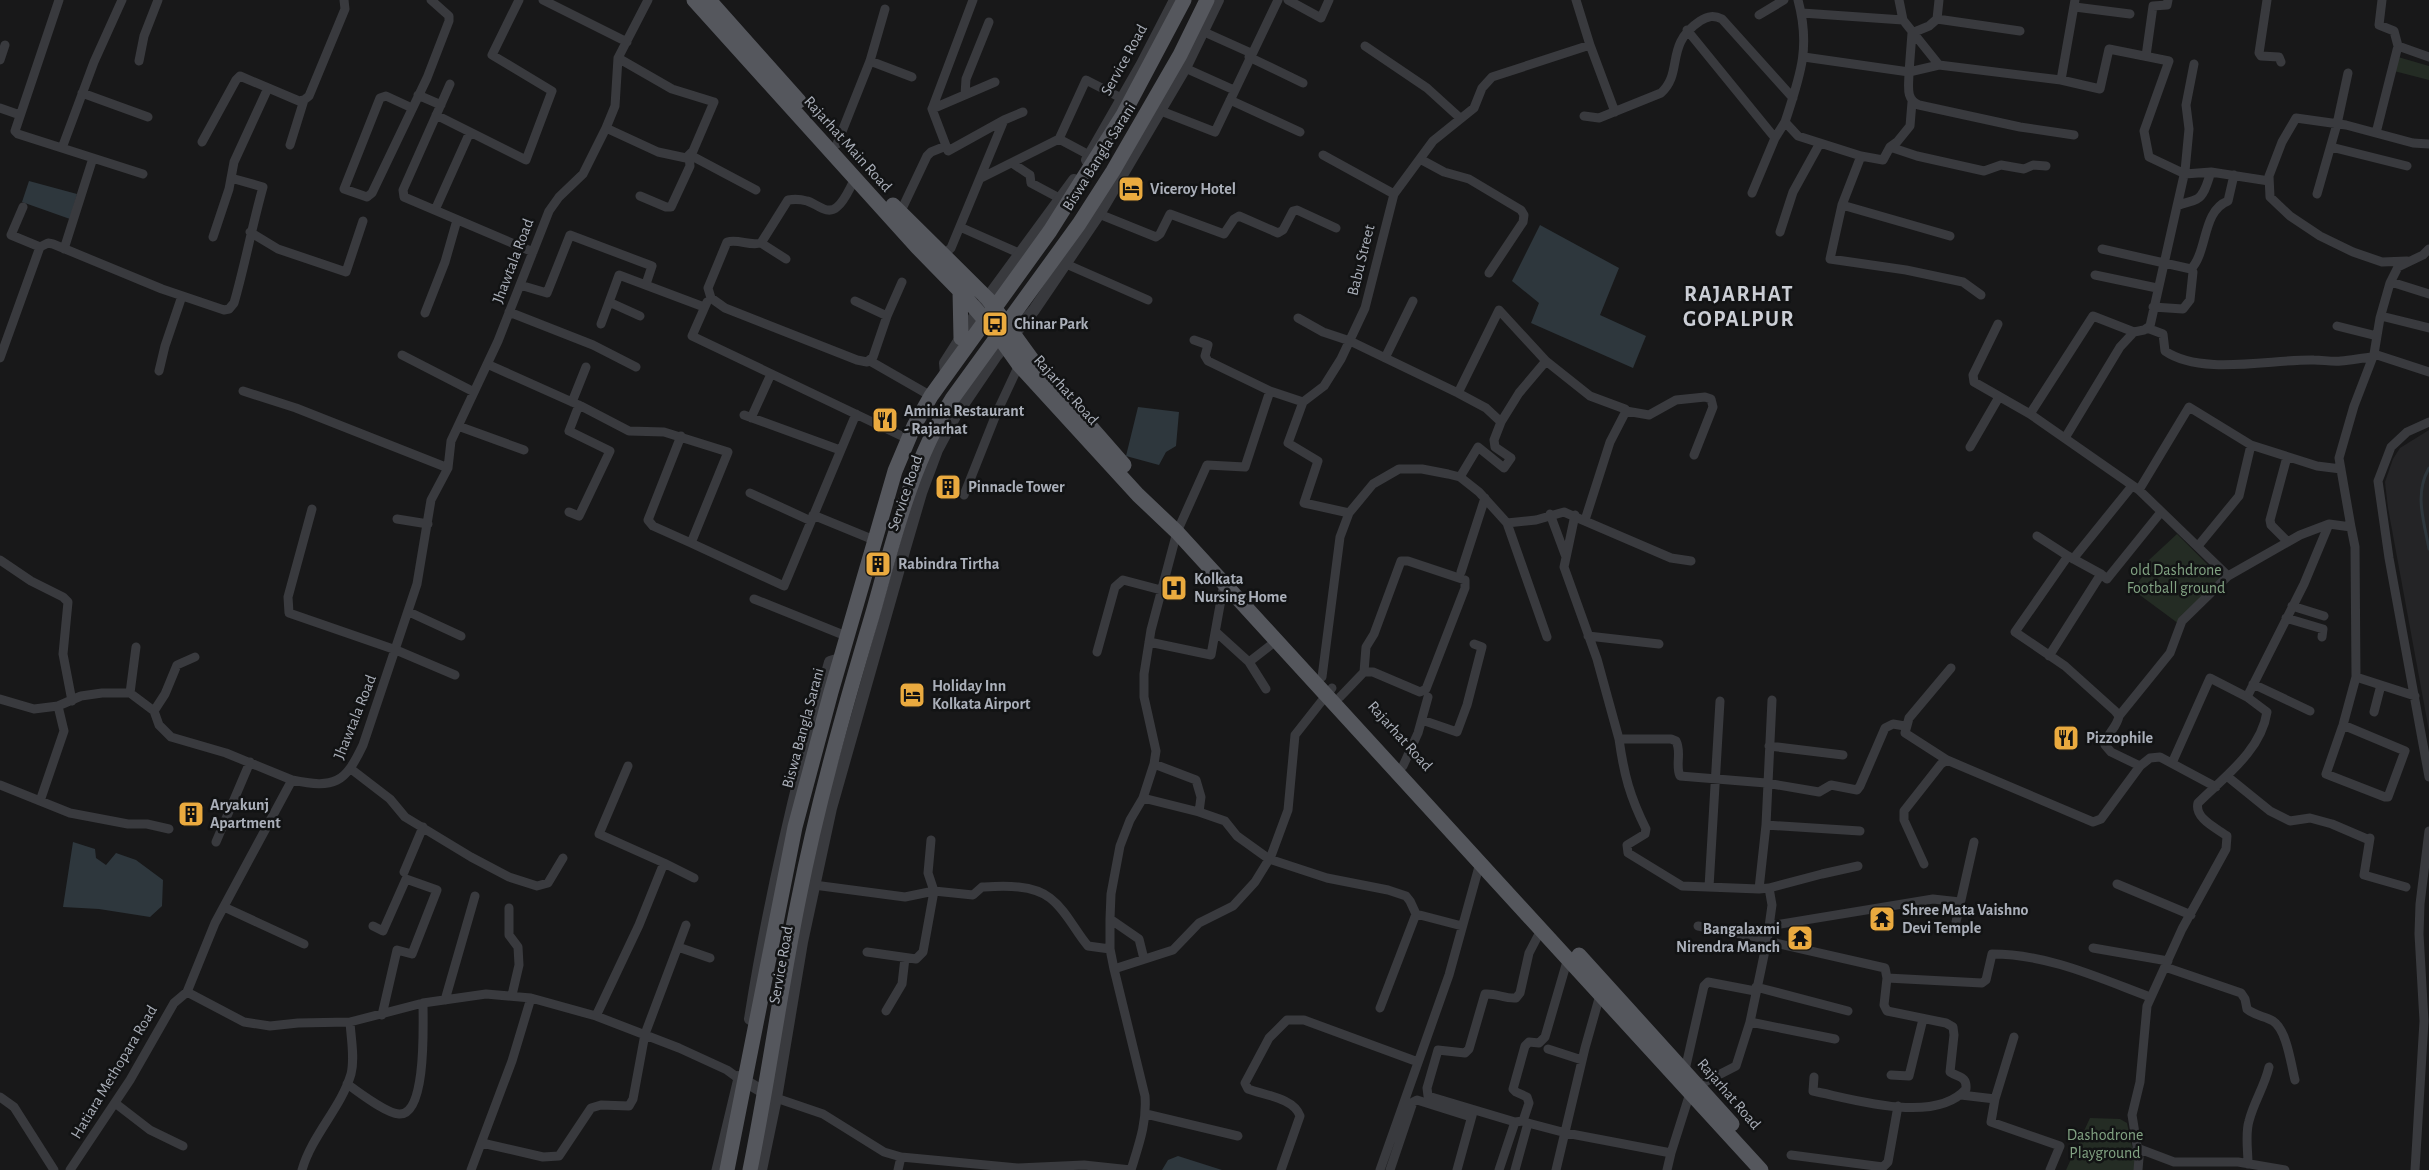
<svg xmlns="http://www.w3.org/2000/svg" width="2429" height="1170" font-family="'Alegreya Sans',sans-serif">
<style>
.built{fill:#242426}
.green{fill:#242c24}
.water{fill:#2e373d}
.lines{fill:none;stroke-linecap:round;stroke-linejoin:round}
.stream{stroke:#2e373d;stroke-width:3}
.minor{stroke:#393a3e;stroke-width:9}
.tertiary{stroke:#393a3e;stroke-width:12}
.primary{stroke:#55575d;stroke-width:15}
.labels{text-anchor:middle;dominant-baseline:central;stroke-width:5;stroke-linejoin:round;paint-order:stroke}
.street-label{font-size:16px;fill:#aaafb9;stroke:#121314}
.poi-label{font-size:16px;font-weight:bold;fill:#aaafb9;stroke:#121314;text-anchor:start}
.park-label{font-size:16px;fill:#82a383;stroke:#121314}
.district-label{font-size:22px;font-weight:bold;letter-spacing:1.5px;fill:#cbced5;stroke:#121314}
</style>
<rect width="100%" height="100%" fill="#181819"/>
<!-- built -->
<path class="built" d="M2429 430V731L2388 508 2385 482 2393 459 2400 448Z"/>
<!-- green -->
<path class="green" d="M2398 57 2429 66V80L2394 71Z
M2177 534 2222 579 2179 624 2133 590 2142 577 2136 572Z
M2090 1118 2120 1119 2127 1123 2135 1161 2134 1170H2066Z"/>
<!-- water -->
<path class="water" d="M29 181 77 194 70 219 22 202Z
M1540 225 1619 268 1600 315 1646 336 1633 368 1531 323 1539 303 1512 281Z
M1138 407 1179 412 1176 446 1166 452 1159 465 1126 456Z
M73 842 95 849 96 858 106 865 116 853 136 860 163 880 162 906 150 917 99 909 63 907Z
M1178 1156 1222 1170H1162L1168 1160Z"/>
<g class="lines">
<!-- stream -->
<path class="stream" d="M2429 468C2414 494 2424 521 2429 549"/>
<!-- minor -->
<path class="minor" d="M59 0 15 131 18 134 143 174
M543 0 627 42
M648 0 618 58 615 106 606 128 583 174 559 197 549 211 498 341 451 441 448 468 431 500 417 584 363 745C345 783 335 789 292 780L215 923 187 992 244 1022 270 1026 298 1023 350 1022 423 1003 486 994 531 998 596 1016 679 1048 727 1070 738 1078 716 1170
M1288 0 1321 18 1329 0
M1798 0C1811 48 1800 76 1785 122L1798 136 1861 156 1883 160 1890 147 1897 142 1910 126 1912 102
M1899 0 1903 20 1939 65 2061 80 2100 89 2109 49 2169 61 2144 131 2149 157 2185 174 2211 172
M2267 0 2259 53 2261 56 2279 57 2281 62
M2382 0 2379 25 2394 31 2398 46
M2075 7 2130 14
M1802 13 1903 20
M1759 15 1784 0
M1937 19 2020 31
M1687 30 1775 138
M1202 31 1251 53
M1590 45 1615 112
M1365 46 1427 88 1460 118
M2146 56 2153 6 2167 5 2168 0
M1249 57 1303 83
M1804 57 1909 72C1909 86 1905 99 1919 105L2020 127 2074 135
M0 60 5 45
M139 61 144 36 158 0
M870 61 912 77
M1939 65 1909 72 1912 33 1929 26 1937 19 1939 0
M1185 68 1234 90
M2061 80 2075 0
M995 82 932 109 948 151 1004 120 1023 112
M450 84 403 190 404 197 533 252
M82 93 148 117
M418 95 441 105
M965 95 966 79 989 22
M1230 100 1300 132
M0 108 20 115
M412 108 386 96 380 98 344 189 367 197 372 193 427 78 449 21V16L431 0
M932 109 973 0
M1161 111 1215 132 1278 0
M436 115 526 160 552 91 492 55 519 0
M1584 116 1599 118 1661 93C1684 72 1664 45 1700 21 1708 16 1714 15 1722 19L1793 98
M606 128 658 152 686 158 693 151 714 102 672 89 618 58
M2376 133 2398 46 2429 57
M1059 139 1089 155
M202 142 236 80 240 76 299 101 304 100 309 96 345 9 344 0
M837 144 870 61 885 9
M290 145 304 100
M1890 147 1917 156 1984 171 2001 165 2024 169 2033 165 2046 166
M2331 147 2407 166
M62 148 94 62 122 0
M690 155 756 190
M1323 155 1394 194
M1861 156 1842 205 1830 259 1906 270 1963 282 1981 295
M1420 159 1444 172 1469 179 1521 210 1524 215 1523 222 1489 273
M1012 163 1030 175 1031 183 1061 199
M981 178 1059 139 1086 80 1127 101
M855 179C850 187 845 201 837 207 827 216 816 203 807 201 800 199 794 199 788 200L761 243C749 246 739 239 727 242L708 288 711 298 725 308 857 360 867 362 873 357 887 316 902 282
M1752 193 1775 138 1785 122
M2317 194 2337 124 2348 73
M640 196 666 207H671L690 166 689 157
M1842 205 1950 236
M2177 206 2185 171 2189 129 2186 105 2194 64
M435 210 470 132
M900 213 927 156 931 152 946 146
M1099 214 1156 237 1160 234 1170 214 1224 234 1234 219 1239 216 1278 233 1283 230 1293 211 1297 210 1336 228
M960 227 1021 254
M250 232 278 249 346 272 363 221
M1780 232 1793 192 1820 143
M213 237 229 189 234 162 268 88
M761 243 786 259
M40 247 48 243 53 244 162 289 224 310 229 309 234 303C245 265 252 226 263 187L231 178
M64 249 93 158
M2102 249 2191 269 2193 272 2190 300 2183 309 2153 307
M944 254 951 248 1004 120
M2407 261 2382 262 2353 252 2320 236 2290 216 2270 197 2269 176 2282 142 2296 118 2346 125 2413 143 2429 144
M1066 264 1148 300
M2191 269C2208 251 2202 211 2228 201L2234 175
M2095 275 2157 288
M2391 282 2429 294
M520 285 547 293 570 235 652 266 646 284
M855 301 887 316
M609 302 640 316
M707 302 692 336 908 439
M509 312 593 345 636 367
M425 313 445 262 457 220
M2381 316 2429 328
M1298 318 1323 332 1350 341 1458 393 1486 408 1501 422 1494 440 1495 447 1511 458 1504 468 1478 447 1460 477
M601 324 619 275 704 307
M1998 324 1973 375 1974 382 2030 414 2139 490 2228 576 2300 535 2329 524
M2337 326 2377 336
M2147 328 2163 334 2165 351C2201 376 2271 359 2314 360 2323 360 2332 362 2341 361 2352 360 2362 358 2373 357
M1194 340 1208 345 1205 356 1208 361 1270 391
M2374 354 2429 372
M402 355 474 392
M0 358 40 247 11 235 23 207
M1385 358 1413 301
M870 361 931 396
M487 364 581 406 629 431 664 432 728 452 691 543 784 586 856 414
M159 371 165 346 182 296
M243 391 296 408 448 468
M1458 393 1499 310 1546 361
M572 402 586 367
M1303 402 1288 443 1318 461 1304 503 1349 513
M1626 411 1649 415 1676 400 1705 397 1711 399 1713 407 1694 455
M2030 414 2093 316 2134 332
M744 415 840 450
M751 418 771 374
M1501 422 1519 393 1546 361 1590 396 1625 409V413L1610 442 1585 520
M2429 422 2407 432 2391 447 2378 481 2389 558 2429 777
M458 426 524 450
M681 436 648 520 653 526 691 543
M2065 438 2120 347 2134 332 2144 330 2150 326 2177 206C2184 202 2190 203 2197 199 2205 195 2208 180 2211 172L2269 181
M1970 447 1999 397
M2287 457 2270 520 2271 525 2288 542
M2139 490 2189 407 2251 445 2317 466 2341 469
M750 493 811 521
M964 495 997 412 1019 365
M312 509 288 597 289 613 396 650 455 675
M569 512 579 516 610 451 569 431 579 405
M1550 514 1566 557
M813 515 874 540
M1575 515 1564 567 1597 659 1619 739H1671L1676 741C1682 752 1675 765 1680 776L1766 783 1819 792 1831 785 1857 790 1860 786 1885 728 1893 724 1905 726
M397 519 428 524
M1507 523 1547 637
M2037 536 2068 556 2101 574
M2198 546 2239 496 2251 445
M2068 556 2015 632 2065 666 2115 711 2119 716C2117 728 2106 734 2105 745L2111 752 2140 766
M2073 559 2132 486
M0 560 31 581 63 597 68 602 63 654 72 701
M1461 572 1485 498
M754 599 846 636
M2292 606 2324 616
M409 612 461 636
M2286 618 2323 629 2322 637
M1216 632 1249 662 1276 641
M1588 636 1659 644
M1149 642 1211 655 1224 583
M1097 652 1115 587 1123 580 1161 590
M2049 656 2101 574 2107 579 2161 512
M1249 662 1266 689
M1322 677 1340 537 1349 513 1373 484 1399 469H1422L1448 474 1460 477 1479 492 1507 523 1536 520 1564 512 1671 558 1691 561
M2356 677 2415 696
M2253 684 2310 711
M130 693 136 647
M1340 697 1364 672 1366 647 1374 634 1401 561H1408L1465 580V588L1426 689 1420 692 1373 672H1364
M0 699 34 709 58 706 81 696 102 693H130L154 711 159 725 171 737 226 753 292 780
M154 711 165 694 177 665 195 657
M2374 712 2381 685
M2119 716 2170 653 2182 621 2228 576
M1422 720 1457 732 1467 705 1482 647 1474 644
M2343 725 2405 751 2388 797H2385L2326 774 2343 725 2356 677 2355 547 2351 527
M1619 739C1624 775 1630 797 1646 829L1645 834 1627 845 1628 853 1682 886 1759 889
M1769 746 1843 755
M1947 760 1905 733 1909 718 1951 668
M2172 763 2210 678 2247 697
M1403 766 1418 733 1428 697
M351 769 390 799 405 817 471 857 509 877 537 886 548 883 563 858
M2228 777 2270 811 2290 821 2310 818 2332 824 2367 839 2370 838 2364 875 2406 887
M0 785 70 813 128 824H147L169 829
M1143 798 1199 812 1201 797 1196 780 1154 764
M40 801 64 731 58 706
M1199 812 1225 821 1237 836 1269 859 1327 878 1388 890 1406 896 1410 901 1416 914 1462 926
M1766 825 1860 831
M216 842 250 762
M664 863 694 878
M1924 864 1904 820V811L1941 764 1947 760 2093 822 2101 819 2140 766 2150 758 2160 757 2216 787
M404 872 423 827
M2117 884 2191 915
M814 885 905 897 934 891 973 895 982 887C1003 886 1032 884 1050 898 1066 910 1075 931 1088 946L1110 949
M1709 887 1720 701
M1769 888 1822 874 1858 866
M224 907 304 944
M509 908V935L518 947 519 965 512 995
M1110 919V949L1114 969 1145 1096C1147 1123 1139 1144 1131 1170
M1956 922 1974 842
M373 926 383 931 406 879 437 890 412 954 397 950 382 1015
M1698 926 1767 939
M1769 926 1933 899 1960 902
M1541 930 1529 953 1520 993 1516 998C1505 999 1496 993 1485 994L1469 1049 1465 1053 1438 1050 1427 1088 1428 1096 1515 1122 1523 1121 1529 1103 1527 1097 1516 1092 1513 1089 1525 1046 1529 1042 1539 1043 1545 1037 1568 958
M1767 941 1772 905 1769 888 1759 889 1766 825 1772 700
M678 947 710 958
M2093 948 2168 961
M867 952 916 959 923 952 934 891 928 873 931 840
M1144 959 1139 939 1110 919 1111 894 1120 846 1130 820 1143 798 1154 764 1156 751 1144 697V674L1151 630 1177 532 1207 465 1245 467 1270 391 1303 402 1324 386 1341 359 1365 308 1394 194 1433 141 1474 108 1482 88 1492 77 1590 45 1576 0
M2165 967 2241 993 2245 999 2247 1009C2255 1016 2265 1016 2273 1021 2287 1030 2291 1065 2295 1080
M1114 969 1173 950 1199 923 1233 906 1255 882 1271 856 1288 810 1295 735 1332 688
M1756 987 1848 1011
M445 1000 475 896
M1380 1008 1416 914
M886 1011 902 984 905 958
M596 1016 639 925 664 863 599 834 628 766
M1750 1022 1835 1039
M1548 1049 1582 1060
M1685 1070 1704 986 1708 982 1755 991
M1891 1075 1909 1076 1923 1019
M1814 1077 1813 1091C1853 1099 1935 1125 1966 1089 1967 1076 1959 1078 1950 1072L1954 1035 1953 1027 1946 1023 1887 1011 1884 1005 1887 978
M347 1084C359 1092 385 1113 399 1114 427 1116 423 1022 423 1003
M1961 1095 1995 1099 2014 1037
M0 1097 14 1107 54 1170
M776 1098 823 1114 884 1152 901 1157 1018 1168 1084 1165 1131 1170
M1995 1099 1991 1122 2060 1146 2050 1170
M115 1103 150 1130 183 1146
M1146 1114 1238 1136
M482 1143 543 1157 559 1156 591 1108 601 1105 629 1106 633 1099 645 1034 686 925
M2137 1148 2174 1162H2238L2285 1170
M1791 1155 1883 1167 1888 1162 1898 1106
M2248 1164C2248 1150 2245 1134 2249 1121 2254 1101 2264 1088 2269 1067
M70 1170 130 1080 174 1003 187 992
M302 1170C312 1135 341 1108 351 1074 355 1058 351 1039 350 1022
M471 1170 512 1061 531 998
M898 1170 901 1157
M1281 1170 1300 1116C1294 1098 1264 1095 1248 1089L1245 1083 1269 1038 1287 1020H1304L1418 1062
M1380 1170 1449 975 1480 863
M1390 1170 1413 1102 1417 1100 1471 1117
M1457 1170 1473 1112
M1499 1170 1515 1122
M1515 1170 1528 1123 1566 1133 1671 1153 1690 1093 1699 1085 1736 1066 1750 1022 1767 941 1885 968 1887 978 1982 983 1986 980 1992 954C2048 954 2099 978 2150 997
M1556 1170 1585 1048 1600 995
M1667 1170 1671 1153
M2138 1170 2139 1158 2132 1115 2140 1082 2147 1006 2182 929 2226 849 2227 836C2216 828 2194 818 2198 803 2224 777 2261 751 2267 712L2247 697 2304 584 2329 524 2351 527 2339 458 2354 406 2374 354 2380 318 2390 283 2398 267 2423 255 2429 249
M2415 1170 2424 1021 2419 934 2420 904 2429 831"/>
<!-- tertiary -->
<path class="tertiary" d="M1087 160 1142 64 1175 0
M946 374 945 363 978 311 1074 180
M750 1019C769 898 797 780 830 662L840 659
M738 1077 772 1097
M761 1170 776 1098 802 942 831 808 904 551 921 493 937 450 954 418 996 356 1034 310 1099 214 1185 68 1218 0"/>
<!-- primary -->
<path class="primary" d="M694 0 917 247 960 291 997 334 1019 365 1138 495 1177 532 1761 1170
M709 0 799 101
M893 205 988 299 1033 361 1124 465
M960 291 961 338
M1579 955 1732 1124
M727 1170 795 827 831 692 895 471 914 426 931 396 1050 231 1123 115 1184 0
M750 1170C768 1081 780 991 798 902 817 805 844 710 872 616 893 542 911 464 952 399L1079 224 1113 171 1180 55 1207 0"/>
</g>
<!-- icons -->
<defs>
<g id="hotel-square" transform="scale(1.35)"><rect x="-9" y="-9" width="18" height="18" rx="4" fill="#eaaa3f" stroke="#121314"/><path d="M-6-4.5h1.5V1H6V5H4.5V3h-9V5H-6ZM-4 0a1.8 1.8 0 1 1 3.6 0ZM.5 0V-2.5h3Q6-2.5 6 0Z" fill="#111"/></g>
<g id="bus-square" transform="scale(1.35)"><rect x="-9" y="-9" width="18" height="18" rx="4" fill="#eaaa3f" stroke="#121314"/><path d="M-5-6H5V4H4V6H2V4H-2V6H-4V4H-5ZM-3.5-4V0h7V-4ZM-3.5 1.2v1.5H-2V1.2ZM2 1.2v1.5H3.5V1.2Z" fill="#111"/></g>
<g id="restaurant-square" transform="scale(1.35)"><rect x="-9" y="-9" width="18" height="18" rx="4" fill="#eaaa3f" stroke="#121314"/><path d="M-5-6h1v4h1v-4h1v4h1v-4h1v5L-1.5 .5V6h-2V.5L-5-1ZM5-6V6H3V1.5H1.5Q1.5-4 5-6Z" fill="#111"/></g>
<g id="building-square" transform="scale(1.35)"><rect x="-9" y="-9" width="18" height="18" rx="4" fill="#eaaa3f" stroke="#121314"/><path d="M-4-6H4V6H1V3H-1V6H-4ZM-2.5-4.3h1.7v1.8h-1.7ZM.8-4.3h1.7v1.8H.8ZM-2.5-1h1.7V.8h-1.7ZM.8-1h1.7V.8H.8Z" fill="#111"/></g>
<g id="hospital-square" transform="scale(1.35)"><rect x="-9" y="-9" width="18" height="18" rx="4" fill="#eaaa3f" stroke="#121314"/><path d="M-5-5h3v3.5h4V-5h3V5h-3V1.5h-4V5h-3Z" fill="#111"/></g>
<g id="temple-square" transform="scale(1.35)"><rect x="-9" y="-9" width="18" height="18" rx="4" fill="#eaaa3f" stroke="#121314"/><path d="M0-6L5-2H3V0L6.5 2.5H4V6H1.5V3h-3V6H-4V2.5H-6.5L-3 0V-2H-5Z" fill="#111"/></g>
</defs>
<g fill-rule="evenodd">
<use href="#hotel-square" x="1131" y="189"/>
<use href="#bus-square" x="995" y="324"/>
<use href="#restaurant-square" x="885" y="420"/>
<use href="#building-square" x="948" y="487"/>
<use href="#building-square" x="878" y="564"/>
<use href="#hospital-square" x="1174" y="588"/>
<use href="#hotel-square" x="912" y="695"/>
<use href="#restaurant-square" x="2066" y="738"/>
<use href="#building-square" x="191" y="814"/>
<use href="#temple-square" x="1882" y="919"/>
<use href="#temple-square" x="1800" y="938"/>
</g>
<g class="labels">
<!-- street labels -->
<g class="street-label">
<text transform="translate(1124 60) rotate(-61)">Service Road</text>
<text transform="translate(848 144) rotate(48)">Rajarhat Main Road</text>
<text transform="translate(1099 157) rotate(-58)">Biswa Bangla Sarani</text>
<text transform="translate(1361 260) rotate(-76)">Babu Street</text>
<text transform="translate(513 261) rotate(-69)">Jhawtala Road</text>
<text transform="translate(1066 390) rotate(48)">Rajarhat Road</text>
<text transform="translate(905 493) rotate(-71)">Service Road</text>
<text transform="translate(355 717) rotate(-68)">Jhawtala Road</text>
<text transform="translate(803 728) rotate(-75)">Biswa Bangla Sarani</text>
<text transform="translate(1400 736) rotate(48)">Rajarhat Road</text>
<text transform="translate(781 965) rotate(-80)">Service Road</text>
<text transform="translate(114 1072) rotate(-59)">Hatiara Methopara Road</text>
<text transform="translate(1729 1094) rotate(49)">Rajarhat Road</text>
</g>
<!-- poi labels -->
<g class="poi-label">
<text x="1150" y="189">Viceroy Hotel</text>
<text x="1014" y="324">Chinar Park</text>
<text x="904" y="411">Aminia Restaurant<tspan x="904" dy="18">- Rajarhat</tspan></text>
<text x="968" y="487">Pinnacle Tower</text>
<text x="898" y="564">Rabindra Tirtha</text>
<text x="1194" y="579">Kolkata<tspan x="1194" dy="18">Nursing Home</tspan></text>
<text x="932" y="686">Holiday Inn<tspan x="932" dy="18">Kolkata Airport</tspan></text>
<text x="2086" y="738">Pizzophile</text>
<text x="210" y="805">Aryakunj<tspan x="210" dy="18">Apartment</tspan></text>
<text x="1902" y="910">Shree Mata Vaishno<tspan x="1902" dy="18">Devi Temple</tspan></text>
<text x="1780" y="929" text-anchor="end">Bangalaxmi<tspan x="1780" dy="18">Nirendra Manch</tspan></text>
</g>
<!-- park labels -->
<g class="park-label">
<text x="2176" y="570">old Dashdrone<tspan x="2176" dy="18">Football ground</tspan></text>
<text x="2105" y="1135">Dashodrone<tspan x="2105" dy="18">Playground</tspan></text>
</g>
<!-- district labels -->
<g class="district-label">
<text x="1739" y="294">RAJARHAT<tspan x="1739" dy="25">GOPALPUR</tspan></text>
</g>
</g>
</svg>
